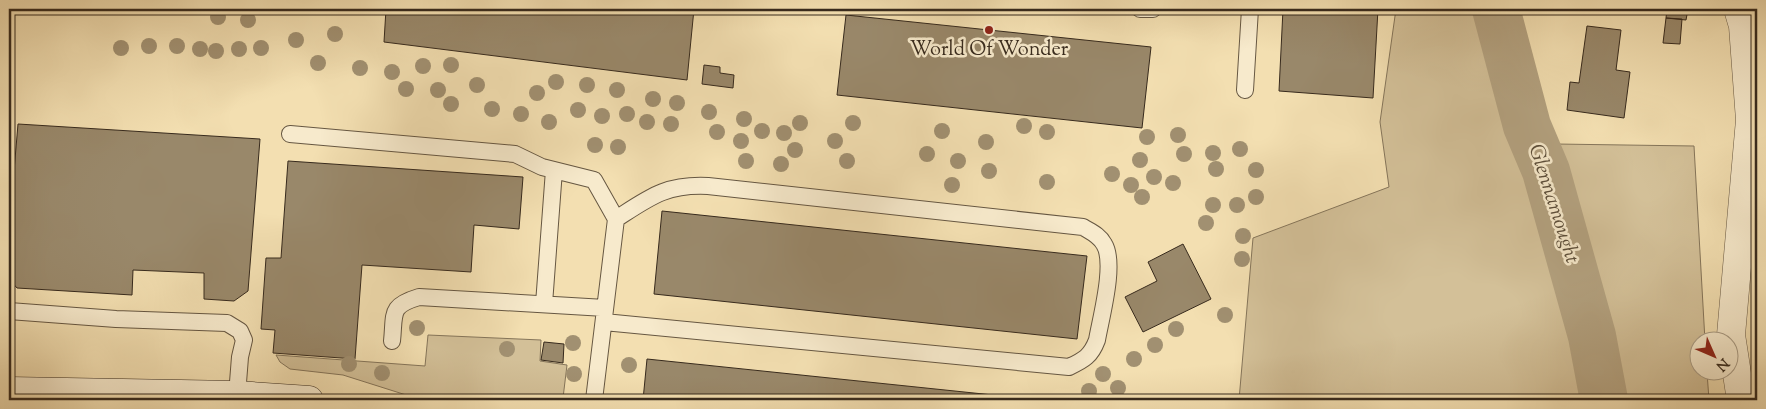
<svg xmlns="http://www.w3.org/2000/svg" width="1766" height="409" font-family="'Sorts Mill Goudy',serif">
<style>
.green{fill:#d3c098;stroke:#85755a}
.lines{fill:none;stroke-linecap:round;stroke-linejoin:round}
.river{stroke:#b3a17f;stroke-width:48}
.building{fill:#99886a;stroke:#372a1d}
.lane-casing{stroke:#665742;stroke-width:18}
.street-casing{stroke:#665742;stroke-width:29}
.secondary-casing{stroke:#372a1d;stroke-width:29}
.lane{stroke:#f7eacc;stroke-width:16}
.street{stroke:#f7eacc;stroke-width:28}
.secondary{stroke:#f7eacc;stroke-width:28}
.tree{fill:#a19071}
.poi-dot{fill:#8f2418;stroke:#f7eacc;stroke-width:2}
.labels{text-anchor:middle;dominant-baseline:central;stroke-width:5;stroke-linejoin:round;paint-order:stroke}
.poi-label{font-size:20px;fill:#372a1d;stroke:#f7eacc}
.water-label{font-size:21px;font-style:italic;fill:#5c4e3a;stroke:#f7eacc}
</style>
<rect width="100%" height="100%" fill="#f3dfb1"/>
<filter id="stains"><feTurbulence type="fractalNoise" baseFrequency=".004" numOctaves="4"/><feColorMatrix values="0 0 0 0 .2 0 0 0 0 .09 0 0 0 0 .02 0 0 0 .5 -.17"/></filter>
<radialGradient id="worn" r=".72"><stop offset=".6" stop-color="#630" stop-opacity="0"/><stop offset="1" stop-color="#630" stop-opacity=".3"/></radialGradient>
<!-- green -->
<path class="green" d="M1396 9H1493L1499 33 1556 144 1694 146 1705 341 1698 342V372H1707L1709 400H1239L1253 238 1389 187 1380 122Z
M428 335 541 340 540 361 567 365 563 398 561 400H422L343 375 290 369 280 362 276 355 425 366Z"/>
<g class="lines">
<!-- river -->
<path class="river" d="M1496 9 1527 126 1546 171 1592 336 1604 400"/>
</g>
<!-- building -->
<path class="building" d="M386 9H694L687 80 384 42Z
M1283 9H1378L1373 98 1279 91Z
M1667 9H1688L1686 20 1666 18Z
M846 15 1151 47 1142 128 837 95Z
M1666 18 1682 19 1680 44 1663 43Z
M1587 26 1621 30 1616 70 1630 72 1624 118 1567 110 1570 82 1579 83Z
M704 65 720 67V73L734 75 733 88 702 84Z
M18 124 260 139 248 291 234 301 204 299V273L133 270 132 295 17 288 9 279V230Z
M288 161 523 177 519 229 474 225 471 272 362 265 355 359 273 353 275 330 261 329 266 258H281Z
M662 211 1087 256 1077 339 654 294Z
M1183 244 1211 299 1143 332 1125 297 1157 281 1148 262Z
M544 342 564 344 563 363 541 360Z
M647 359 1041 400H643Z"/>
<g class="lines">
<!-- lane casing -->
<g class="lane-casing">
<path id="lane" d="M1140 9H1153
M1245 90 1250 9
M290 134 515 154 542 167 594 180 616 219 594 400
M544 304 554 170
M9 311 116 319 227 323 240 331 244 340 240 357 237 395
M604 322 1069 367C1084 360 1091 356 1097 340 1101 317 1116 263 1104 244 1099 235 1091 232 1083 227L708 186C666 184 650 197 616 219
M392 341C395 313 389 306 419 297L605 308"/>
</g>
<!-- street casing -->
<g class="street-casing">
<path id="street" d="M1738 9 1743 26 1750 120 1731 335 1741 400"/>
</g>
<!-- secondary casing -->
<g class="secondary-casing">
<path id="secondary" d="M9 391 237 395 309 400"/>
</g>
<!-- lane -->
<use href="#lane" class="lane"/>
<!-- street -->
<use href="#street" class="street"/>
<!-- secondary -->
<use href="#secondary" class="secondary"/>
</g>
<!-- trees -->
<g class="tree">
<circle cx="218" cy="17" r="8"/>
<circle cx="248" cy="20" r="8"/>
<circle cx="335" cy="34" r="8"/>
<circle cx="296" cy="40" r="8"/>
<circle cx="149" cy="46" r="8"/>
<circle cx="177" cy="46" r="8"/>
<circle cx="121" cy="48" r="8"/>
<circle cx="261" cy="48" r="8"/>
<circle cx="200" cy="49" r="8"/>
<circle cx="239" cy="49" r="8"/>
<circle cx="216" cy="51" r="8"/>
<circle cx="318" cy="63" r="8"/>
<circle cx="451" cy="65" r="8"/>
<circle cx="423" cy="66" r="8"/>
<circle cx="360" cy="68" r="8"/>
<circle cx="392" cy="72" r="8"/>
<circle cx="556" cy="82" r="8"/>
<circle cx="477" cy="85" r="8"/>
<circle cx="587" cy="85" r="8"/>
<circle cx="406" cy="89" r="8"/>
<circle cx="438" cy="90" r="8"/>
<circle cx="617" cy="90" r="8"/>
<circle cx="537" cy="93" r="8"/>
<circle cx="653" cy="99" r="8"/>
<circle cx="677" cy="103" r="8"/>
<circle cx="451" cy="104" r="8"/>
<circle cx="492" cy="109" r="8"/>
<circle cx="578" cy="110" r="8"/>
<circle cx="709" cy="112" r="8"/>
<circle cx="521" cy="114" r="8"/>
<circle cx="627" cy="114" r="8"/>
<circle cx="602" cy="116" r="8"/>
<circle cx="744" cy="119" r="8"/>
<circle cx="549" cy="122" r="8"/>
<circle cx="647" cy="122" r="8"/>
<circle cx="800" cy="123" r="8"/>
<circle cx="853" cy="123" r="8"/>
<circle cx="671" cy="124" r="8"/>
<circle cx="1024" cy="126" r="8"/>
<circle cx="762" cy="131" r="8"/>
<circle cx="942" cy="131" r="8"/>
<circle cx="717" cy="132" r="8"/>
<circle cx="1047" cy="132" r="8"/>
<circle cx="784" cy="133" r="8"/>
<circle cx="1178" cy="135" r="8"/>
<circle cx="1147" cy="137" r="8"/>
<circle cx="741" cy="141" r="8"/>
<circle cx="835" cy="141" r="8"/>
<circle cx="986" cy="142" r="8"/>
<circle cx="595" cy="145" r="8"/>
<circle cx="618" cy="147" r="8"/>
<circle cx="1240" cy="149" r="8"/>
<circle cx="795" cy="150" r="8"/>
<circle cx="1213" cy="153" r="8"/>
<circle cx="927" cy="154" r="8"/>
<circle cx="1184" cy="154" r="8"/>
<circle cx="1140" cy="160" r="8"/>
<circle cx="746" cy="161" r="8"/>
<circle cx="847" cy="161" r="8"/>
<circle cx="958" cy="161" r="8"/>
<circle cx="781" cy="164" r="8"/>
<circle cx="1216" cy="169" r="8"/>
<circle cx="1256" cy="170" r="8"/>
<circle cx="989" cy="171" r="8"/>
<circle cx="1112" cy="174" r="8"/>
<circle cx="1154" cy="177" r="8"/>
<circle cx="1047" cy="182" r="8"/>
<circle cx="1173" cy="183" r="8"/>
<circle cx="952" cy="185" r="8"/>
<circle cx="1131" cy="185" r="8"/>
<circle cx="1142" cy="197" r="8"/>
<circle cx="1256" cy="197" r="8"/>
<circle cx="1213" cy="205" r="8"/>
<circle cx="1237" cy="205" r="8"/>
<circle cx="1206" cy="223" r="8"/>
<circle cx="1243" cy="236" r="8"/>
<circle cx="1242" cy="259" r="8"/>
<circle cx="1225" cy="315" r="8"/>
<circle cx="417" cy="328" r="8"/>
<circle cx="1176" cy="329" r="8"/>
<circle cx="573" cy="343" r="8"/>
<circle cx="1155" cy="345" r="8"/>
<circle cx="507" cy="349" r="8"/>
<circle cx="1134" cy="359" r="8"/>
<circle cx="349" cy="364" r="8"/>
<circle cx="629" cy="365" r="8"/>
<circle cx="382" cy="373" r="8"/>
<circle cx="574" cy="374" r="8"/>
<circle cx="1103" cy="374" r="8"/>
<circle cx="1118" cy="388" r="8"/>
<circle cx="1089" cy="391" r="8"/>
</g>
<!-- markers -->
<circle class="poi-dot" cx="989" cy="30" r="5"/>
<g class="labels">
<!-- poi labels -->
<g class="poi-label">
<text x="989" y="50">World Of Wonder</text>
</g>
<!-- water labels -->
<g class="water-label">
<text transform="translate(1553 204) rotate(72)">Glennamought</text>
</g>
</g>
<!-- margin -->
<rect width="1766" height="409" fill="none" stroke="#f3dfb1" stroke-width="30"/>
<rect x="10" y="10" width="1746" height="389" fill="none" stroke="#372a1d" stroke-width="2.5"/>
<rect x="15" y="15" width="1736" height="379" fill="none" stroke="#372a1d"/>
<!-- north arrow -->
<g transform="translate(1714 356) rotate(135)"><circle r="24" fill="#f7eacc" stroke="#aa9d86"/>
<path d="M0-4L9 19L0 12L-9 19Z" fill="#8f2418"/>
<text y="-8" font-size="14" font-weight="bold" text-anchor="middle" fill="#372a1d">N</text>
</g>
<rect width="100%" height="100%" filter="url(#stains)"/>
<rect width="100%" height="100%" fill="url(#worn)"/>
</svg>
